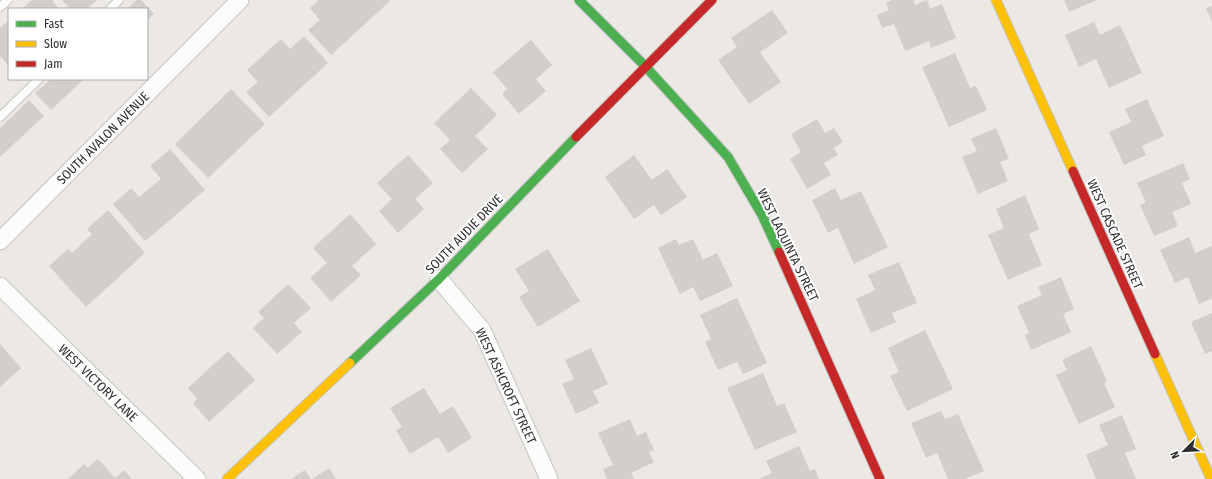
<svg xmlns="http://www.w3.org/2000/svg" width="1212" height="479" font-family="'Fira Sans Condensed',sans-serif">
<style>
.building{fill:#d1cecb}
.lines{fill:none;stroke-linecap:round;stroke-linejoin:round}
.lane-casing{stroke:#c5c4c5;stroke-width:10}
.street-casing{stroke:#c5c4c5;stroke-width:19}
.fast-casing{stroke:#c5c4c5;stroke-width:11}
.slow-casing{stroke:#c5c4c5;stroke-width:11}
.jam-casing{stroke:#c5c4c5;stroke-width:11}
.lane{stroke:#fcfcfb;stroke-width:8}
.street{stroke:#fcfcfb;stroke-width:17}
.fast{stroke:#4caf50;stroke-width:9}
.slow{stroke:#ffc107;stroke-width:9}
.jam{stroke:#c62828;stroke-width:9}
.labels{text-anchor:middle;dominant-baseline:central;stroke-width:4;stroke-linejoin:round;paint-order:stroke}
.street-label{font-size:13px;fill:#2e2e2e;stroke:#fff}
</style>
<rect width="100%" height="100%" fill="#ece8e4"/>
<!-- building -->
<path class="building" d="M32 0H52L59 9H22Z
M62 0H97L87 9H70Z
M137 0H141L154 14 147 20V9H127Z
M319 0H389L390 1 331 55 308 30 320 20 310 8Z
M892 0H914L915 5 927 0 930 9 942 4 956 38 931 48 929 41 905 51 894 24 882 28 877 15 889 10 886 3Z
M1064 0H1097L1069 12Z
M1212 6V22L1206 8Z
M772 10 788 33 760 52 781 82 749 104 718 60 737 47 731 38Z
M9 20V66L0 56V28Z
M1094 22 1100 35 1120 25 1142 73 1109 88 1096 59 1079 67 1065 35Z
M304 36 328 63 269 117 246 92 258 82 247 70 281 39 290 49Z
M531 40 552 65 536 79 546 91 519 114 502 94 507 89 493 72Z
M955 53 970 88 976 86 987 110 949 127 922 67Z
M51 79H84L51 110 35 93Z
M471 88 497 115 475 136 488 149 462 173 440 149 450 140 434 123Z
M231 89 265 124 208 178 175 144Z
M1147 99 1164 136 1142 146 1146 155 1124 165 1109 132 1131 122 1125 109Z
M29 100 44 116 0 157V128Z
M817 119 825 133 834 128 843 142 834 148 838 155 824 163 831 175 807 189 790 159 801 152 791 134Z
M996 128 1009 159 1000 162 1008 181 978 194 962 157 977 151 971 139Z
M170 149 205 190 145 241 113 204 131 188 139 197 161 179 150 166Z
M408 155 433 183 415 199 424 209 398 233 379 211 392 199 377 183Z
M634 155 652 180 667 169 687 197 661 215 654 205 634 219 605 177Z
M1183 163 1190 179 1182 183 1191 204 1172 212 1178 226 1154 236 1140 205 1146 202 1137 183Z
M835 188 841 200 861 191 888 247 854 264 838 228 828 233 812 200Z
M1025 195 1039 229 1029 234 1042 265 1008 280 988 235 1004 228 996 209Z
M108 210 145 253 86 307 49 266 68 249 72 253 92 234 87 229Z
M350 214 376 244 352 266 361 275 331 302 310 278 327 263 313 248Z
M1189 237 1195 253 1212 246V298L1199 304 1188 277 1175 283 1160 250Z
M676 239 679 245 693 239 703 260 717 253 733 286 700 301 693 287 680 294 658 248Z
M548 249 580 301 538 327 519 297 529 291 515 269Z
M899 262 917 303 892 313 896 322 871 333 856 299 875 290 868 275Z
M1061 277 1074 309 1063 314 1071 332 1031 350 1025 335 1029 333 1017 306 1042 295 1038 287Z
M288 284 311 308 294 323 302 332 277 354 253 328 264 318 258 312Z
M737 298 767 363 743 374 737 362 718 370 705 342 711 339 700 315Z
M1212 313V351L1205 354 1191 322Z
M925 330 953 389 907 411 890 376 899 372 888 348Z
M0 344 21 368 0 387Z
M1091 346 1107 381 1104 383 1115 407 1079 424 1056 375 1067 370 1062 360Z
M591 348 608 384 593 391 599 403 576 414 562 384 574 379 565 360Z
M228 351 255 380 209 422 193 403 197 399 188 388Z
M763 373 777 406 784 403 797 432 755 450 727 388Z
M424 388 440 414 453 406 472 438 448 453 438 437 410 454 396 430 402 427 390 408Z
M941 411 945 419 958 414 984 471 965 479H948L937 453 926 458 911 423Z
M1122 415 1136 449 1125 453 1136 479H1096L1086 455 1108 445 1099 425Z
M630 419 637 436 646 432 654 450 649 452 654 462 631 473 634 479H607L603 469 613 465 598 433Z
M799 446 810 471 815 469 819 479H759L772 473 766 461Z
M98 459 115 478 124 470 132 479H68L84 464 88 468Z
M329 468 336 479H312Z
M305 470 311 479H291Z"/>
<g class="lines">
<!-- lane casing -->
<g class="lane-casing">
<path id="lane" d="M0 7 8 0
M110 9 119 0
M0 117 39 79"/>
</g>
<!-- street casing -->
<g class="street-casing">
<path id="street" d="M0 241 240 0
M439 279 482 330 549 479
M0 286 197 479"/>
</g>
<!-- fast casing -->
<g class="fast-casing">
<path id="fast" d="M579 0 645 66 728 157 762 215 779 252
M350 363 439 279 576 137"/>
</g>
<!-- slow casing -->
<g class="slow-casing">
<path id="slow" d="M996 0 1073 171
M1155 354 1211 479
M227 479 350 363"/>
</g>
<!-- jam casing -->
<g class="jam-casing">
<path id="jam" d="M576 137 712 0
M1073 171 1155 354
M779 252 880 479"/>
</g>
<!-- lane -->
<use href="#lane" class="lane"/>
<!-- street -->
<use href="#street" class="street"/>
<!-- fast -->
<use href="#fast" class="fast"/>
<!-- slow -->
<use href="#slow" class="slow"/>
<!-- jam -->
<use href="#jam" class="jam"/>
</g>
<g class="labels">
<!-- street labels -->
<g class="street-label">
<text transform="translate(103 138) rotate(-45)">SOUTH AVALON AVENUE</text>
<text transform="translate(464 234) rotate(-46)">SOUTH AUDIE DRIVE</text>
<text transform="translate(1115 234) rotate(66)">WEST CASCADE STREET</text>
<text transform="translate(788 245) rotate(64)">WEST LAQUINTA STREET</text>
<text transform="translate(98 383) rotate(44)">WEST VICTORY LANE</text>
<text transform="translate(506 386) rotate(65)">WEST ASHCROFT STREET</text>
</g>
</g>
<!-- legend -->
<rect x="8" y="8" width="140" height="72" fill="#ffffff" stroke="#ababab"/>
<rect x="16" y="21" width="20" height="6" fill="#4caf50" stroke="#ababab"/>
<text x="44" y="28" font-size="12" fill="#2e2e2e">Fast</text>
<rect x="16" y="41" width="20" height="6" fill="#ffc107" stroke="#ababab"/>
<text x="44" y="48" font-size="12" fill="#2e2e2e">Slow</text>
<rect x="16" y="61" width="20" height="6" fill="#c62828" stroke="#ababab"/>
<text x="44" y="68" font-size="12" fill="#2e2e2e">Jam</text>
<!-- north arrow -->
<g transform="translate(1184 451) rotate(246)" stroke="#ffffff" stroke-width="3" paint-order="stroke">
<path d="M0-3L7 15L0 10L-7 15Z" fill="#2e2e2e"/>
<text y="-6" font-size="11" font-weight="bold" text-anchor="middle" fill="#2e2e2e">N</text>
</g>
</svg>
